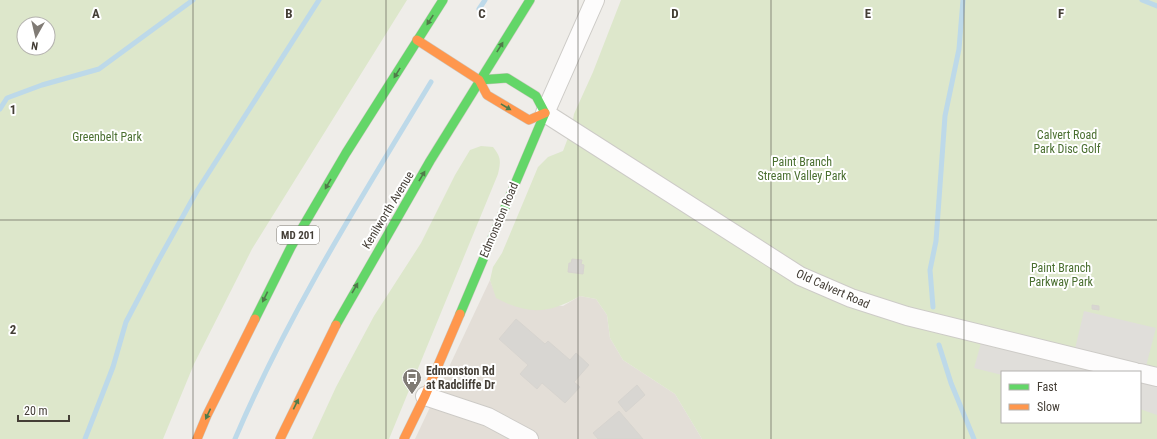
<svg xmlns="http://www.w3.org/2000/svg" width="1157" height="439" font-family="'Roboto Condensed',sans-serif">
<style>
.residential{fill:#e3ded7}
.green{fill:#dde7cb;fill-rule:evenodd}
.parking{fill:#e0deda}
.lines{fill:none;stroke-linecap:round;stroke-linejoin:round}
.stream{stroke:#bdd9e9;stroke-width:5}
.building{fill:#d8d6d2;stroke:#d7d4cf}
.street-casing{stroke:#cdcbc7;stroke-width:20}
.fast-casing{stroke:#cdc9c1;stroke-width:10}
.slow-casing{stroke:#cdc9c1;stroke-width:10}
.street{stroke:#fdfcfc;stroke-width:18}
.fast{stroke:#63d668;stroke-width:9}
.slow{stroke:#ff974d;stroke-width:9}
.oneway{fill:#507b4a}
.grid{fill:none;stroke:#443e36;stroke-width:1;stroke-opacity:0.55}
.labels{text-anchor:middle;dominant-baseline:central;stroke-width:4;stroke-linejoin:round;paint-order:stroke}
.shield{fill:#fff;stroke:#7c7872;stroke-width:1}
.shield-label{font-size:11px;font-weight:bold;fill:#443e36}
.park-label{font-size:12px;fill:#4a6f30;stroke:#fff}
.street-label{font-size:12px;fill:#443e36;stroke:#fff}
.poi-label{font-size:12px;font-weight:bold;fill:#443e36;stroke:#fff;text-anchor:start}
.grid-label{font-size:13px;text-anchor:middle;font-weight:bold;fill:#443e36;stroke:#fff;stroke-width:4;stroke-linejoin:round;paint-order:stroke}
</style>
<rect width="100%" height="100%" fill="#efede9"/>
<!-- residential -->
<path class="residential" d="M490 280 497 298 563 306 580 296 596 299 607 315 610 338 623 360 675 394 702 439H415Z"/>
<!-- green -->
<path class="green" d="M0 0H407L252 249 194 364 163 439H0ZM24 24H48V48H24Z
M621 0H1157V439H702L675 394 623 360 610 338 607 315 596 299 580 296C549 314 528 315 496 298L490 280 493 267 502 253 538 167 548 157 563 151 571 130 574 114 593 72ZM1002 372H1140V422H1002Z
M481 146 493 147C501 157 501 161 498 174L389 439H312L336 387 374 316 421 243 455 175 470 150Z"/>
<!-- parking -->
<path class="parking" d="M1084 311 1156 328 1144 374 1157 377V415L1140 409V372H1002V375L974 368 983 336 1073 357Z"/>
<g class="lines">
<!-- stream -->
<path class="stream" d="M1142 0 1157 6
M479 9 485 0
M0 109 7 98 42 85 99 69 193 0
M933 307 930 270 936 241 945 116 959 49 963 0
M939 345 951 383 974 439
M85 439 113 367 126 322 158 261 197 191 319 0
M235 439C288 314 361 198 431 82"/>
</g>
<!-- building -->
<path class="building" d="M572 259 582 260 581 264 584 265 583 274 568 272 569 263H571Z
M1092 305 1099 306V310L1092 309Z
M516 319 545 344 548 341 570 360 576 353 589 365 574 382 580 387 565 403 542 383 537 389 520 374 528 365 499 339Z
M637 385 645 395 626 412 618 402Z
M619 411 643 439H598L593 433Z"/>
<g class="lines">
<!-- street casing -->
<g class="street-casing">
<path id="street" d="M595 0 545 113 800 276 851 298 907 316 1135 372
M1140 373 1157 377
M425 396 488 417 529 439"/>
</g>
<!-- fast casing -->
<g class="fast-casing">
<path id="fast" d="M479 80 507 78 536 96 545 113
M460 314 545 113
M255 319 291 247 346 153 443 0
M336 325 430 161 530 0"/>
</g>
<!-- slow casing -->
<g class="slow-casing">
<path id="slow" d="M417 40 479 80 487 95 529 120 545 113
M197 439 207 415 255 319
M280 439 336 325
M404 439 425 396 460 314"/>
</g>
<!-- street -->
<use href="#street" class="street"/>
<!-- fast -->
<use href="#fast" class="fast"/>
<!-- slow -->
<use href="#slow" class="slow"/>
</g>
<!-- one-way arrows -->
<defs><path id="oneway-solid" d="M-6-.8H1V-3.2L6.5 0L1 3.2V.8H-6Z"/></defs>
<g class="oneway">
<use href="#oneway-solid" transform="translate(430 20) rotate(123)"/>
<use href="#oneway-solid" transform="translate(500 47) rotate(-58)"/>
<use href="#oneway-solid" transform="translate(397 73) rotate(122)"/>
<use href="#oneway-solid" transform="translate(506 107) rotate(31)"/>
<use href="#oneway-solid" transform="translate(422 176) rotate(-59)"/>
<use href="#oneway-solid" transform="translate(328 184) rotate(120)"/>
<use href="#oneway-solid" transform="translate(355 288) rotate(-60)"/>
<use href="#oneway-solid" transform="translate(265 297) rotate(116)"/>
<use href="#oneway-solid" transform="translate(296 404) rotate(-64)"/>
<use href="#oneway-solid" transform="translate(208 414) rotate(115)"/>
</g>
<!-- grid -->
<path class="grid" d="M193 0V439M386 0V439M578 0V439M771 0V439M964 0V439M0 220H1157"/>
<!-- icons -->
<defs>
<g id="bus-pin" transform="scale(1)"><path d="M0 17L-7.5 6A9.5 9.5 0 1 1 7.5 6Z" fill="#807b75" stroke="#fff"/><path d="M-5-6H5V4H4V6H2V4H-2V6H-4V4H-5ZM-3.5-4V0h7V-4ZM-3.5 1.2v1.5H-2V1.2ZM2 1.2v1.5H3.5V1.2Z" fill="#fff"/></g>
</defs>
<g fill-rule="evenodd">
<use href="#bus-pin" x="412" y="378"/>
</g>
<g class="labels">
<!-- shield labels -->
<rect class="shield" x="277" y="226" width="42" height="18" rx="3"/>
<g class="shield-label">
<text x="298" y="235">MD 201</text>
</g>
<!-- park labels -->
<g class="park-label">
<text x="1067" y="135">Calvert Road<tspan x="1067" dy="14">Park Disc Golf</tspan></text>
<text x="107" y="137">Greenbelt Park</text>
<text x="802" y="162">Paint Branch<tspan x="802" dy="14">Stream Valley Park</tspan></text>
<text x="1061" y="268">Paint Branch<tspan x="1061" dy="14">Parkway Park</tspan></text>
</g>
<!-- street labels -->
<g class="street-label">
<text transform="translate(388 210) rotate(-59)">Kenilworth Avenue</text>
<text transform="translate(499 220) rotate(-67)">Edmonston Road</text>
<text transform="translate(833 289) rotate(24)">Old Calvert Road</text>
</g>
<!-- poi labels -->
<g class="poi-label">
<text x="426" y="371">Edmonston Rd<tspan x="426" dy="14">at Radcliffe Dr</tspan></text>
</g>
</g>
<g class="grid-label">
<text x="96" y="18">A</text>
<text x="289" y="18">B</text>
<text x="482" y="18">C</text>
<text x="675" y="18">D</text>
<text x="868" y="18">E</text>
<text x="1061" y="18">F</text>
<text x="13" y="114">1</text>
<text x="13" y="334">2</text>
</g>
<!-- legend -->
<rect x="1001" y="371" width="140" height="52" fill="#ffffff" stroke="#b4b2af"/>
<rect x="1009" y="384" width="20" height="6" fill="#63d668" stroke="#b4b2af"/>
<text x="1037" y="391" font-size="12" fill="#443e36">Fast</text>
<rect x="1009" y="404" width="20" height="6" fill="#ff974d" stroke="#b4b2af"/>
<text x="1037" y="411" font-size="12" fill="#443e36">Slow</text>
<!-- north arrow -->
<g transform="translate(36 36) rotate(188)"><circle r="19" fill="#ffffff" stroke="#b4b2af"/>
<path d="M0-3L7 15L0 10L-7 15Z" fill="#807b75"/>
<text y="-6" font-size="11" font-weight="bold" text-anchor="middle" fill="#443e36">N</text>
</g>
<!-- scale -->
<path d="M18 415v6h51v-6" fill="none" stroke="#443e36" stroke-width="2"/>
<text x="24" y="415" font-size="12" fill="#443e36" stroke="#ffffff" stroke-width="3" paint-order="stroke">20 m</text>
</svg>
